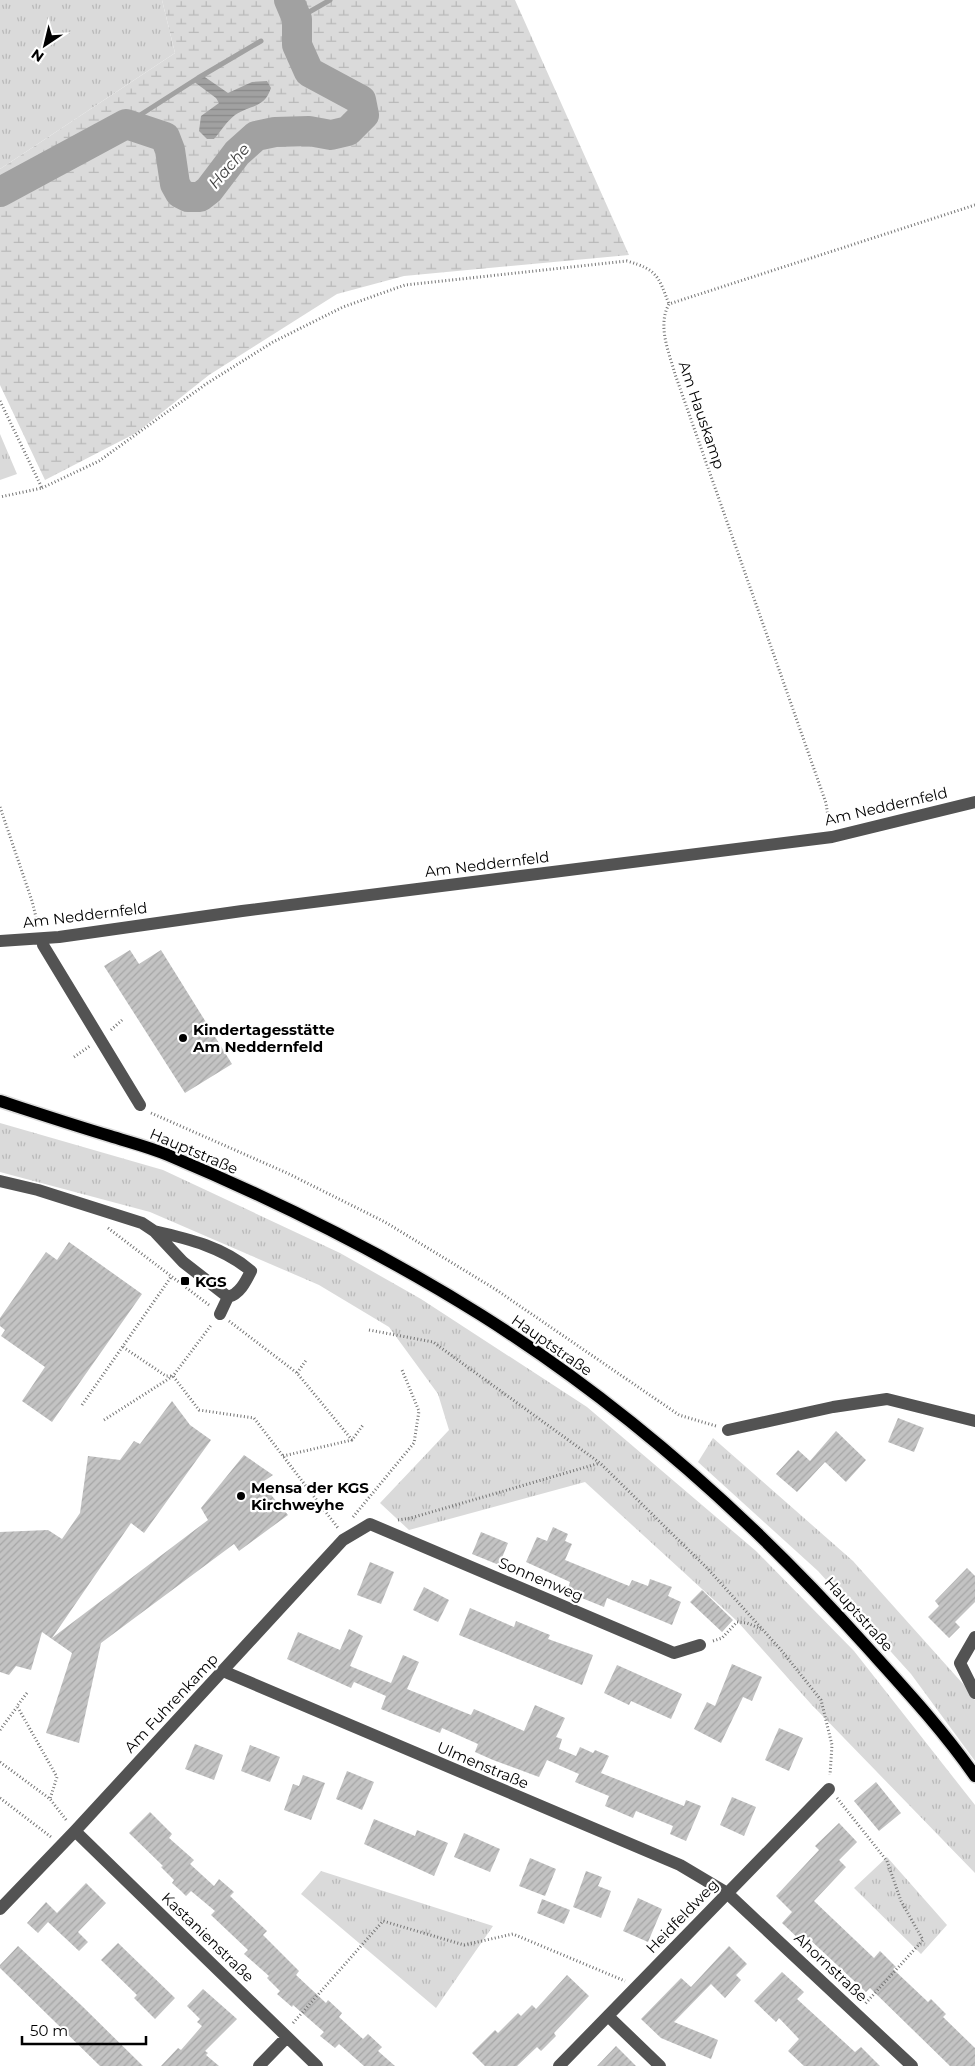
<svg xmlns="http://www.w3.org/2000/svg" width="975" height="2066" font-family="Montserrat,sans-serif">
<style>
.grass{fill:url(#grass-tufts)}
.wetland{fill:url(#wetland-marsh)}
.water{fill:url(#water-rules)}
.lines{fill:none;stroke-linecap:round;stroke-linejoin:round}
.stream{stroke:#a1a1a1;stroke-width:5}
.river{stroke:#a1a1a1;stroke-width:30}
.building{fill:url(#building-hatch)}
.major-casing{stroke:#dbdbdb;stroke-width:15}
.path{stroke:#757575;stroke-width:3;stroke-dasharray:1 2.5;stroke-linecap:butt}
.minor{stroke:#535353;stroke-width:12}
.major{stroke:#000;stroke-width:12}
.poi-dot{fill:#000;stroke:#fff;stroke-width:2}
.labels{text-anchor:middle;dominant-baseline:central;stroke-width:4.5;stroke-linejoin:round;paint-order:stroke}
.street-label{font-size:15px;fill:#000;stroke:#fff}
.poi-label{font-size:15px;font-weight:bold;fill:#000;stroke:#fff;text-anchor:start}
.water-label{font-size:16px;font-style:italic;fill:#424242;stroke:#fff}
</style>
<defs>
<pattern id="grass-tufts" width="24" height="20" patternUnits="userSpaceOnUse" patternTransform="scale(1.25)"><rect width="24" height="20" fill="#dadada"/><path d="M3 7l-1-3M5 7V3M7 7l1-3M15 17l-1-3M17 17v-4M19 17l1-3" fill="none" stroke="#b9b9b9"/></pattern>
<pattern id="wetland-marsh" width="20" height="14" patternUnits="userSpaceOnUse" patternTransform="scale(1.25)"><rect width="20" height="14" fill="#dadada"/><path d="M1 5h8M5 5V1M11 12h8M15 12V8" fill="none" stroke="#b9b9b9"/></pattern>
<pattern id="water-rules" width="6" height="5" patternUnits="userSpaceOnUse" patternTransform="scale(1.25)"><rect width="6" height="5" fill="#a1a1a1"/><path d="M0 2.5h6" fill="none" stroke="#898989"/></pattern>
<pattern id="building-hatch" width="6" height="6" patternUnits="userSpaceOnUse" patternTransform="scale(1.25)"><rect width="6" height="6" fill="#c3c3c3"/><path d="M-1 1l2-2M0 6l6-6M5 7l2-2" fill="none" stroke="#a6a6a6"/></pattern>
</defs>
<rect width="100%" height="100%" fill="#fff"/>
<!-- grass -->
<path class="grass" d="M0 0H162L175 53 0 169Z
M0 434 17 474 0 480Z
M0 1123 163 1170 340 1253 421 1299 587 1407 756 1551 854 1651 975 1805V1873L811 1704 737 1621 585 1482 409 1530 380 1503 449 1430 438 1394 389 1327 319 1285 150 1212 0 1172Z
M713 1438 853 1561 964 1685 975 1700V1761L911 1674 818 1571 698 1462Z
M887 1857 947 1925 921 1954 854 1888Z
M321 1871 493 1926 436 2008 301 1894Z"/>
<!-- wetland -->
<path class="wetland" d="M162 0H515L629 255 404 276 337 294 209 375 136 433 45 480 0 385V169L175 53Z"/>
<!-- water -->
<path class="water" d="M202 75 228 93 252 82 267 81 271 88C264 109 251 104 235 115 227 121 221 131 214 139H207L199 131 201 116 219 103 216 98 193 81Z"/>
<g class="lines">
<!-- stream -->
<path class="stream" d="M297 19 330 0
M126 124 198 78 261 41"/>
<!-- river -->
<path class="river" d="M0 192 126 124 165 137 170 150 175 184 180 193 188 197H200L209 190 237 153 256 136 275 132 309 131 331 135 348 131 364 115 361 100 309 72 297 45V19L289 0"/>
</g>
<!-- building -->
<path class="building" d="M130 950 139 964 161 950 232 1064 185 1093 104 966Z
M69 1242 142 1294 52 1422 22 1401 45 1367 1 1336 5 1330 0 1326V1318L46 1252 57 1260Z
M172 1401 190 1425 211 1440 144 1533 131 1523 52 1638 208 1520 201 1508 244 1455 273 1475 261 1483 288 1515 239 1551 234 1544 101 1643 79 1743 46 1733 72 1653 42 1632 31 1670 16 1666 9 1675 0 1672V1532L48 1530 62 1539 80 1513 88 1456 120 1460 134 1441 140 1444Z
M898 1418 924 1428 914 1452 888 1442Z
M836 1431 866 1460 846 1482 825 1462 797 1492 776 1474 798 1450 810 1461Z
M553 1527 568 1534 565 1541 572 1544 565 1560 629 1586 632 1580 648 1586 650 1579 672 1587 668 1596 681 1602 672 1625 607 1598 604 1607 567 1592 570 1582 526 1562 537 1537 547 1541Z
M481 1532 508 1543 499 1565 472 1554Z
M370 1562 394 1572 381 1604 357 1595Z
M967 1568 975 1576V1602L955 1622 960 1627 949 1638 928 1617 939 1606 935 1601Z
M424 1587 449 1600 438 1622 413 1610Z
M702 1590 733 1620 722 1632 690 1602Z
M470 1608 514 1627 516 1621 550 1635 548 1639 593 1655 582 1685 459 1635Z
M349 1629 363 1636 350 1666 391 1683 403 1655 419 1662 407 1689 471 1715 474 1709 524 1731 535 1705 565 1718 556 1737 562 1739 559 1749 576 1756 580 1747 593 1753 595 1750 609 1756 601 1773 684 1806 686 1800 701 1806 686 1841 670 1834 673 1826 636 1811 633 1818 605 1806 609 1796 575 1782 579 1774 547 1760 539 1777 493 1760 475 1752 478 1744 442 1728 440 1733 381 1709 386 1696 354 1682 351 1688 287 1659 298 1632 340 1650Z
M732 1664 762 1677 752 1701 743 1697 721 1743 694 1729 707 1702 715 1706Z
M617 1665 682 1694 671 1719 631 1701 629 1705 604 1693Z
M779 1728 803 1738 789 1771 765 1760Z
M195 1744 223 1755 214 1780 185 1769Z
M250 1745 280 1757 270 1782 241 1771Z
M347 1771 374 1782 362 1810 336 1799Z
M303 1775 325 1783 311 1820 284 1810 293 1784 299 1786Z
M876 1782 901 1813 879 1831 854 1801Z
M732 1797 756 1807 744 1836 720 1825Z
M150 1812 172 1834 169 1838 194 1860 190 1864 214 1886 219 1879 234 1892 230 1896 267 1931 263 1935 299 1971 296 1975 326 2003 328 2000 342 2013 339 2017 363 2039 368 2034 382 2047 378 2051 395 2066H364L339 2044 335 2048 320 2036 324 2032 293 2005 292 2007 277 1994 280 1991 267 1978 269 1976 244 1954 248 1950 211 1915 215 1911 191 1891 186 1896 181 1891 172 1883 174 1880 161 1867 163 1866 129 1833Z
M374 1819 415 1836 417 1830 448 1843 434 1876 364 1844Z
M839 1823 857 1842 839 1860 846 1867 814 1901 874 1958 880 1951 896 1967 893 1969 928 2002 931 1999 946 2014 943 2017 975 2048V2066H950L870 1988 866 1992 806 1936 801 1941 782 1923 792 1912 776 1896 819 1850 815 1846Z
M464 1833 500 1849 490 1872 454 1857Z
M530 1858 556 1869 545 1896 519 1886Z
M586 1871 602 1877 598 1886 611 1891 601 1918 573 1907Z
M86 1883 106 1903 78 1932 88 1942 79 1951 48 1922 38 1933 27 1923 46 1902 57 1913Z
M638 1898 662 1909 648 1942 623 1931Z
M542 1899 570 1910 564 1924 537 1913Z
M118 1943 175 1998 155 2019 134 1998 137 1995 101 1960Z
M18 1946 81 2005 143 2066H100L0 1968V1965Z
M729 1946 747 1964 736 1975 741 1980 725 1998 711 1984 674 2022 718 2040 711 2059 661 2038 641 2019 681 1978 691 1987Z
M782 1972 804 1992 797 1999 855 2052 861 2047 880 2066H804L788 2051 799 2039 779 2018 776 2022 754 2001Z
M567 1975 589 1996 554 2033 556 2036 541 2051 537 2047 517 2066H485L472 2053 495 2030 498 2033 518 2013 521 2016 532 2005 536 2009Z
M203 1989 237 2019 205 2051 208 2053 206 2055 219 2066H161L178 2048 181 2050 202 2026 197 2022 200 2019 187 2006Z
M616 2046 636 2066H597Z"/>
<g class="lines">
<!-- major casing -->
<g class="major-casing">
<path id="major" d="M0 1101C37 1113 73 1125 110 1136 129 1142 149 1147 168 1155 275 1200 382 1253 481 1315 624 1405 753 1520 866 1646 903 1687 943 1730 975 1776"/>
</g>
<!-- path -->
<path class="path" d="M0 401 42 488 0 497
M42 488 99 461 206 384 273 342 343 307 405 285 627 261C658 270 658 276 669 304
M0 807 32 901 38 925
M829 823 826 803 675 374C669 352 657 326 669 304L975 205
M111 1030 122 1020
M74 1057 90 1046
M151 1113 287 1173 385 1222 495 1289 679 1415 716 1426
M108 1228 209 1305
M229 1321 297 1373 352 1440
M369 1330 433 1342 600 1463 708 1569 781 1650 821 1700 832 1745 830 1775
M123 1347 166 1376H173L199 1410 254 1418 338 1528
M297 1373 307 1359
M82 1405 171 1277
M104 1420 173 1376 212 1324
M283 1456 352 1440 363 1425
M353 1517 414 1443 419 1411 402 1370
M398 1520 411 1518 600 1463
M713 1641 722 1638 737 1622 747 1623 761 1629
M27 1693 17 1706 57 1777 50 1799
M0 1730 17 1707
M0 1762 50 1799 67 1821
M0 1798 51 1837
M837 1798 887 1861 901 1901 923 1940 865 2004
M293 2023 383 1921 464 1945 513 1934 625 1981"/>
<!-- minor -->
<path class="minor" d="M0 941 59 937 242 911 832 837 975 802
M43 945 140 1105
M0 1181 38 1190 142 1223 154 1231 183 1262 228 1297
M154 1231C189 1239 223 1247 251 1271 246 1281 240 1294 228 1297
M220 1314 228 1297
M728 1430 833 1407 887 1399 975 1421
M975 1637 960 1663 975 1693
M223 1671 680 1865 727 1893 912 2066
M75 1831 317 2066
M0 1909 75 1831 343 1540 370 1524 674 1653 700 1645
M608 2016 660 2066
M259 2066 287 2037
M559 2066 829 1789"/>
<!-- major -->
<use href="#major" class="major"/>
</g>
<!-- markers -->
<g class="poi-dot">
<circle cx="183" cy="1038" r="5"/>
<rect x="180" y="1276" width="10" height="10" rx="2.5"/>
<circle cx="241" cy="1496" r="5"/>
</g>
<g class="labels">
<!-- street labels -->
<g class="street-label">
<text transform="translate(702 415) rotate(71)">Am Hauskamp</text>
<text transform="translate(886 806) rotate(-13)">Am Neddernfeld</text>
<text transform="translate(487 864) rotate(-7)">Am Neddernfeld</text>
<text transform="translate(85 915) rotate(-7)">Am Neddernfeld</text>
<text transform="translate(194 1151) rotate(23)">Hauptstraße</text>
<text transform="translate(552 1345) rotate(35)">Hauptstraße</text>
<text transform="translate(541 1579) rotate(23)">Sonnenweg</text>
<text transform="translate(859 1614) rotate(48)">Hauptstraße</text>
<text transform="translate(171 1703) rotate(-47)">Am Fuhrenkamp</text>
<text transform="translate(483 1765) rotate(23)">Ulmenstraße</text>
<text transform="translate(682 1916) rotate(-46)">Heidfeldweg</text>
<text transform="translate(208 1937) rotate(44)">Kastanienstraße</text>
<text transform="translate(831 1967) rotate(43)">Ahornstraße</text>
</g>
<!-- poi labels -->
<g class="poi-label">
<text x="193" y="1029">Kindertagesstätte<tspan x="193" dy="17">Am Neddernfeld</tspan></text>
<text x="195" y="1281">KGS</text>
<text x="251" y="1487">Mensa der KGS<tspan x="251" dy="17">Kirchweyhe</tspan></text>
</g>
<!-- water labels -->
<g class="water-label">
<text transform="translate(229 166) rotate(-49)">Hache</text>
</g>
</g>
<!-- north arrow -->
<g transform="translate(45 45) rotate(215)" stroke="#ffffff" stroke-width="4" paint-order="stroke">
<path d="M0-4L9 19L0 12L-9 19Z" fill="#000000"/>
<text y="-8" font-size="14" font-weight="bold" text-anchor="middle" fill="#000000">N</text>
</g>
<!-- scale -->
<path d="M22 2036v8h124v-8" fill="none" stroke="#000000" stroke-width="2.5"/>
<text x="30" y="2036" font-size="15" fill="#000000" stroke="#ffffff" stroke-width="4" paint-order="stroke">50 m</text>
</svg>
